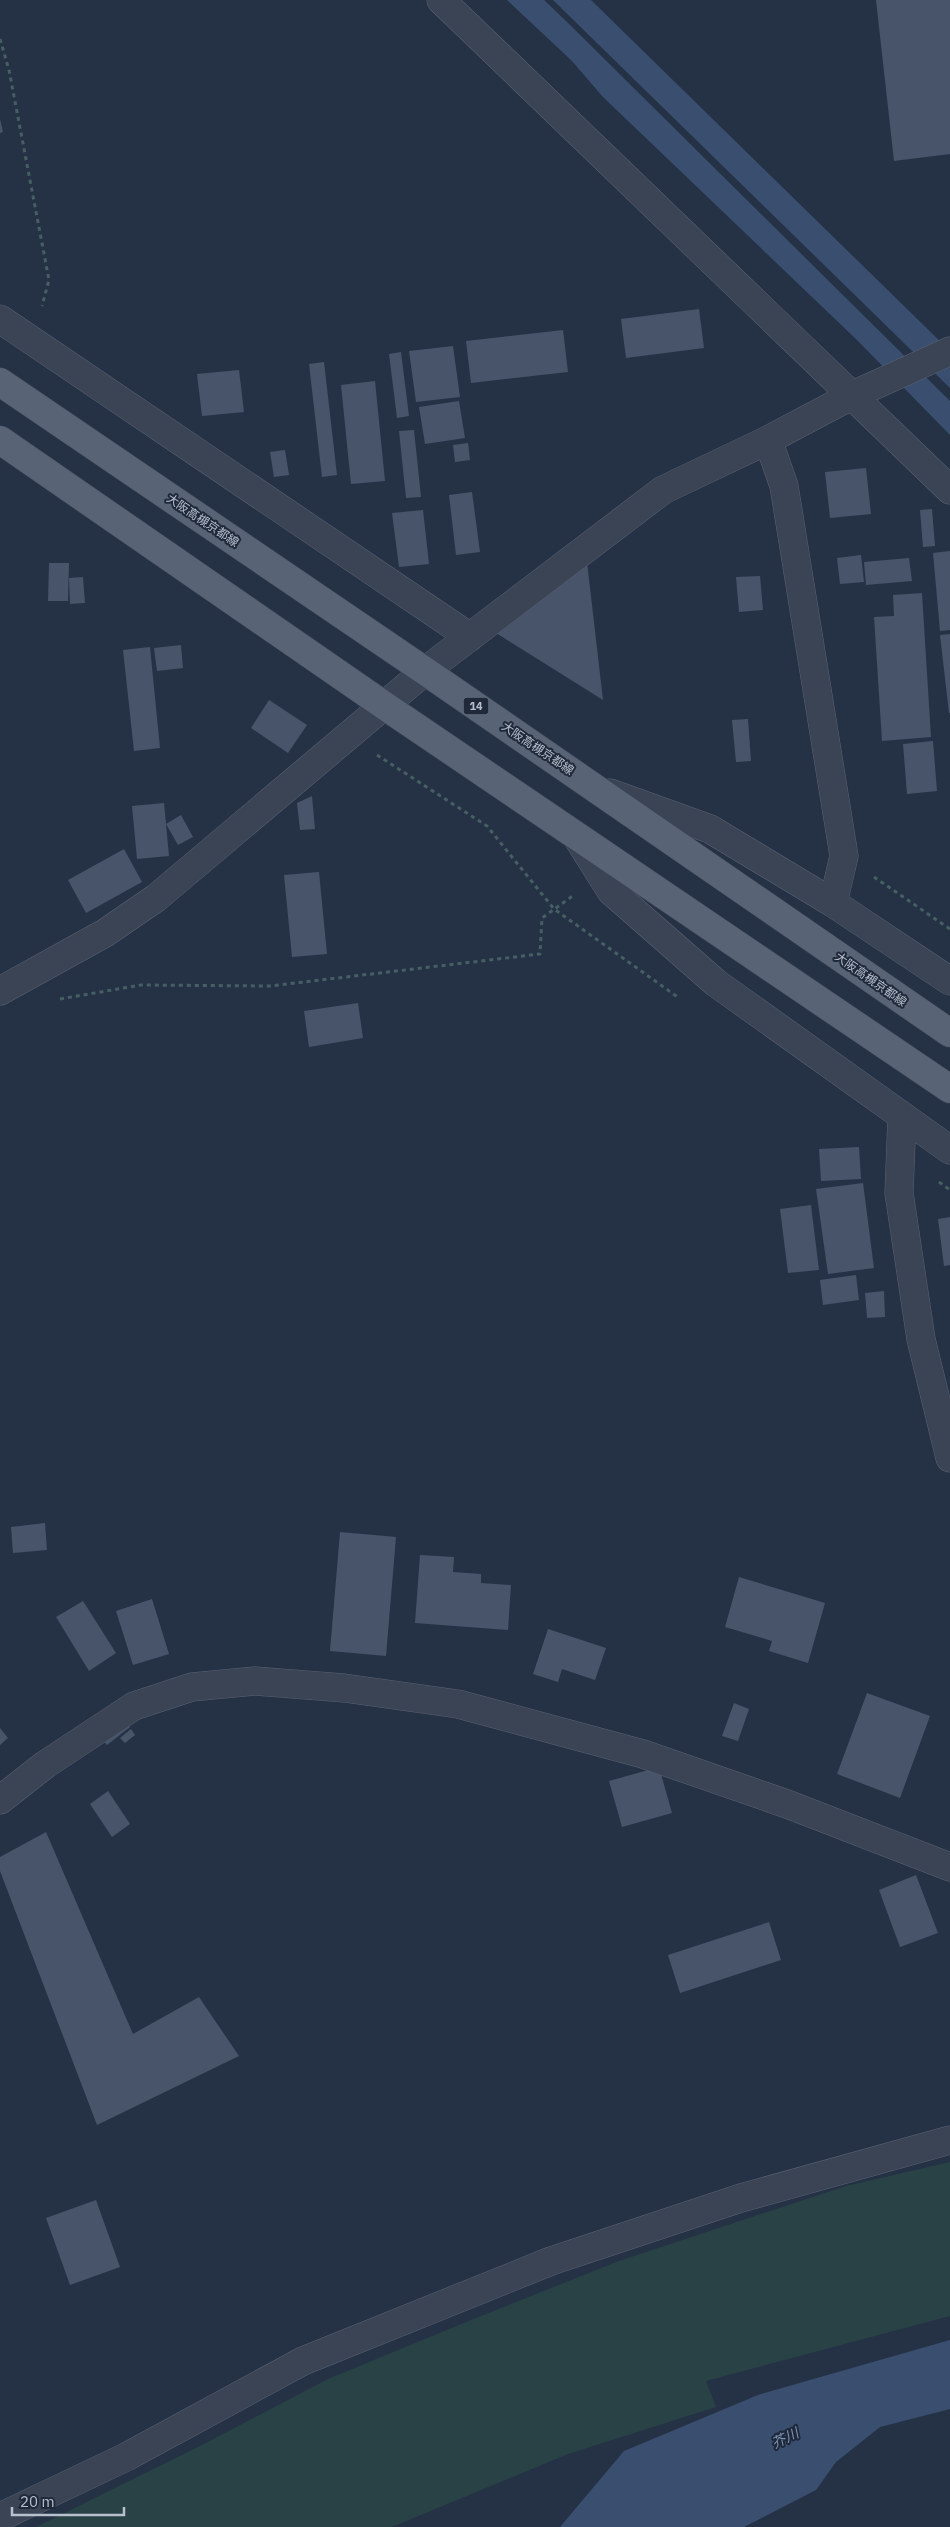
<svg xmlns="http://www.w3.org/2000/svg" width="950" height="2527" font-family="'IBM Plex Sans','Noto Sans JP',sans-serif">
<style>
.green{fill:#284246}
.water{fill:#3a4f6f}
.building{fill:#47546a}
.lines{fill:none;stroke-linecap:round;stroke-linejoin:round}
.minor-casing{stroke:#596272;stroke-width:29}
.major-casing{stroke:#444d5e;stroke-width:29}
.path{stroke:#465f62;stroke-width:3;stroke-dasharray:4 4;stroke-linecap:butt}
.minor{stroke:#3a4455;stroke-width:28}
.major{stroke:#586375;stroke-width:28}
.labels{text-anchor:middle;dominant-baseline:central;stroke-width:4;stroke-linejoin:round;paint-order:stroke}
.shield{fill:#1f293a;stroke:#8a93a2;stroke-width:1}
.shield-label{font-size:11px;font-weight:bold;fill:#b8c0ce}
.street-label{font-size:12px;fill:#b8c0ce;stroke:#1f293a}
.water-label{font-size:14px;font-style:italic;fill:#7d95b7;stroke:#1f293a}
</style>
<rect width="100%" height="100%" fill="#253246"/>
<!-- green -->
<path class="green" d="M950 2162V2316L706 2381 716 2407 568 2454 392 2527H36L200 2446 328 2379 471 2320 619 2261 846 2186Z"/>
<!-- water -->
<path class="water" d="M507 0H544L566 21 950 401V435L858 341 603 97 572 61Z
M553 0H591L950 351V388Z
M950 2340V2409L880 2427 836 2462 816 2490 744 2527H560L624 2451 758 2395Z"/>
<!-- building -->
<path class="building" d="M876 0H950V154L894 161Z
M0 119 3 132 0 133Z
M699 309 704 348 626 358 621 319Z
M563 330 568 372 471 383 466 341Z
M453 346 460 397 416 402 409 351Z
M401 352 409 416 397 418 389 354Z
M324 362 337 475 322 477 309 364Z
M239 370 244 412 202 416 197 374Z
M375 381 385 481 351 484 341 385Z
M459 401 465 438 425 444 419 407Z
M414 430 421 497 406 498 399 431Z
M468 443 470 460 455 462 453 445Z
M285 450 289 475 274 477 270 452Z
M866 468 871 514 830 518 825 472Z
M472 492 480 552 456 555 449 495Z
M932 509 935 546 923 547 920 510Z
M423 510 429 564 399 567 392 513Z
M950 551V630L940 631 933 553Z
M861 555 864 582 840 584 837 558Z
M909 558 912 581 866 585 864 562Z
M587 562 603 700 493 631Z
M49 563H69L68 601H48Z
M760 576 763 610 739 612 736 577Z
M83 577 85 603 70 604 69 578Z
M922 593 931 737 882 741 874 617 894 616 893 595Z
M950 634V713H949L940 635Z
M181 645 183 668 157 671 154 648Z
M150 647 160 748 134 751 123 650Z
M269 700 307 725 288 753 251 728Z
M748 719 751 761 736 762 732 720Z
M933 741 937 791 907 794 903 744Z
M312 796 315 829 300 830 297 803Z
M164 803 169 856 137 859 132 806Z
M181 815 193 837 178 845 166 824Z
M124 849 142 882 86 913 68 880Z
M319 872 327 954 292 957 284 875Z
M358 1003 363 1038 309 1047 304 1011Z
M859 1147 861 1179 821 1181 819 1149Z
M863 1183 874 1268 828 1274 816 1189Z
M811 1205 819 1270 788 1273 780 1209Z
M950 1217V1265L944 1266 938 1219Z
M856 1275 859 1300 823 1305 820 1280Z
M884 1291 885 1317 867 1318 865 1293Z
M45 1523 47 1550 13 1553 11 1527Z
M340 1532 396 1537 386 1656 330 1651Z
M420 1555 454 1557 453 1572 481 1574V1583L511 1585 508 1630 415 1623Z
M739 1577 825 1603 808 1663 769 1651 772 1641 725 1627Z
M152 1599 169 1654 133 1665 116 1611Z
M83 1601 116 1653 89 1671 56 1617Z
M548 1629 606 1648 595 1680 562 1669 558 1682 533 1674Z
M867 1693 930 1716 900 1798 837 1774Z
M734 1703 749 1709 738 1741 722 1736Z
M121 1716 130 1727 107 1745 98 1735Z
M0 1728 8 1738 0 1745Z
M131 1729 135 1735 125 1743 120 1738Z
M659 1767 672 1813 622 1827 609 1781Z
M108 1791 130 1824 112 1837 90 1804Z
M46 1832 133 2034 199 1997 239 2056 97 2125 0 1871V1857Z
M916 1875 938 1933 900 1947 879 1890Z
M769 1922 781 1960 680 1993 668 1955Z
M96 2200 120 2267 70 2285 46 2218Z"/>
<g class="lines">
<!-- minor casing -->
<g class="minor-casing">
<path id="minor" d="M441 0 950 490
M0 319 470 637
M768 440 784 486 844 856 833 903
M610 793 710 829 833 903 950 981
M577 837 611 891 716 983 950 1150
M0 991 105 933 156 898 425 671 663 490 768 440 851 396 950 351
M902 1117 899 1193 921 1339 950 1458
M0 1800 46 1764 134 1706 192 1687 255 1681 344 1688 458 1704 643 1754 787 1804 950 1867
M0 2517 126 2457 303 2361 551 2261 741 2198 950 2140"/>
</g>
<!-- major casing -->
<g class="major-casing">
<path id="major" d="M0 382 425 671 950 1033
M0 440 385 706 950 1089"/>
</g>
<!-- path -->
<path class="path" d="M0 39 9 70 49 280 42 306
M377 755 487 826 554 909 679 998
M874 877 950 929
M60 999 141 985 270 986 540 954 542 918 574 895
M939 1182 950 1190"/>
<!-- minor -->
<use href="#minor" class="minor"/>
<!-- major -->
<use href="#major" class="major"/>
</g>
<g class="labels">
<!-- shield labels -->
<rect class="shield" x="463.5" y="697.5" width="25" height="17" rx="4"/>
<g class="shield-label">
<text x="476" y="706">14</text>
</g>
<!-- street labels -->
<g class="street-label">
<text transform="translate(203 520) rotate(34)">大阪高槻京都線</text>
<text transform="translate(538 748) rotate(34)">大阪高槻京都線</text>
<text transform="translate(871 979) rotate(35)">大阪高槻京都線</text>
</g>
<!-- water labels -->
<g class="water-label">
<text transform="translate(785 2438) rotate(-26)">芥川</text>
</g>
</g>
<!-- scale -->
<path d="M12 2507v8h112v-8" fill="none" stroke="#b8c0ce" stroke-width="2.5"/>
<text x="20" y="2507" font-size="15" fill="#b8c0ce" stroke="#1f293a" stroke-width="4" paint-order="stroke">20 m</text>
</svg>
